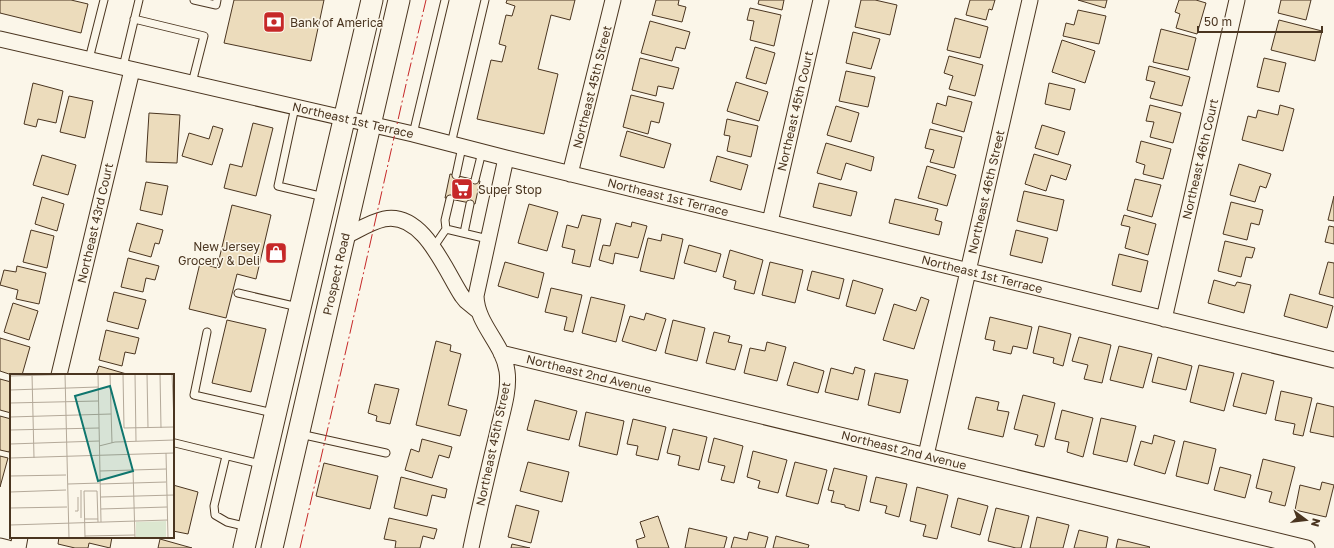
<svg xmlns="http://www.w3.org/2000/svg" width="1334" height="548" font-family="'Golos Text',sans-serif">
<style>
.building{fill:#ecdcbc;stroke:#4a3520}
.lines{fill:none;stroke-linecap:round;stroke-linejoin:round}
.lane-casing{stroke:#4a3520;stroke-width:9}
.street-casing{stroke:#4a3520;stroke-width:17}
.secondary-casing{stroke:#4a3520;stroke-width:23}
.lane{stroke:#fbf6e9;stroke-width:7}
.street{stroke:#fbf6e9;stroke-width:15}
.secondary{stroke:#fbf6e9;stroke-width:21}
.power{stroke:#c62828;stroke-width:1;stroke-dasharray:14 3 2 3;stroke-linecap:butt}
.labels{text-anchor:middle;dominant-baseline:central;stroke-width:3;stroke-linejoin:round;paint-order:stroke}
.poi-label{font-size:12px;fill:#4a3520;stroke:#fbf6e9;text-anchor:start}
.street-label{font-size:12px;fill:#4a3520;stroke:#fbf6e9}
.inset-road{fill:none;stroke:#b4a999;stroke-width:1}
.view{fill:#0f766e;fill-opacity:0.15;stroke:#0f766e;stroke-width:2}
.inset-edge{fill:none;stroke:#4a3520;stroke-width:2}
</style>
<rect width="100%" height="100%" fill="#fbf6e9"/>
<!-- building -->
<path class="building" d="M0 0H71L88 4 81 33 0 13Z
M234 0H324L311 61 224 43Z
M507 0H575L570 20 551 15 538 69 558 74 544 134 477 119 491 60 502 62 506 46 499 44 506 15 512 16 515 6 506 3Z
M656 0H679L678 5 686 7 682 22 652 15Z
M759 0H784L782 10 758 4Z
M861 0H875L897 5 890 35 855 27Z
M970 0H995L992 10 989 9 986 20 966 15Z
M1078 0H1107L1105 8Z
M1179 0H1196L1206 3 1197 34 1176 28 1180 14 1175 12Z
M1281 0H1311L1306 20 1278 13Z
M750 8 781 15 774 46 750 40 754 21 747 20Z
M1078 10 1106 16 1099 44 1063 36 1066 23 1074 25Z
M955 18 988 27 980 58 947 50Z
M1279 20 1322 31 1315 61 1271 50Z
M650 21 690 32 685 49 676 47 672 61 641 53Z
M1161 29 1196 38 1188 70 1153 62Z
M853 32 880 39 871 69 846 63Z
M1062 40 1095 51 1085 83 1052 72Z
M755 47 775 53 766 84 746 78Z
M949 56 983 65 975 96 949 89 953 76 944 73Z
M640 58 679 68 673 89 658 86 656 96 632 90Z
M1264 58 1286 63 1279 92 1257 87Z
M1149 66 1190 77 1182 106 1150 98 1155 82 1146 80Z
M846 71 875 77 868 107 839 101Z
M736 82 768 92 759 121 727 111Z
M33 83 63 91 56 123 38 119 36 127 24 124Z
M1049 83 1075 89 1070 110 1045 104Z
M631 95 664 103 659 123 651 121 648 134 623 127Z
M69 96 93 101 85 138 60 132Z
M948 96 972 102 964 132 932 123 937 103 946 106Z
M1150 105 1181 113 1173 143 1150 137 1154 122 1146 121Z
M1280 105 1294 109 1283 151 1242 140 1248 116 1256 118 1258 110 1278 115Z
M836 106 859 113 851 142 827 135Z
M149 113 180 115 177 163 146 162Z
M727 119 758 126 751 157 727 151 730 136 724 135Z
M253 123 273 128 256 196 224 188 230 164 242 167Z
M1042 125 1065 132 1058 155 1035 148Z
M213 126 223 129 212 165 182 156 189 133 209 139Z
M930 129 962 137 954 168 930 162 934 150 925 148Z
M627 131 671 144 664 168 620 156Z
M1141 141 1171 149 1163 179 1143 174 1145 165 1136 162Z
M826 143 874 157 871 171 846 163 841 180 817 173Z
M1034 154 1071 165 1066 180 1051 175 1046 191 1025 184Z
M42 155 76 165 68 195 33 185Z
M717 156 748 165 741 190 710 181Z
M1239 164 1271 174 1266 188 1260 186 1255 202 1230 195Z
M927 166 956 175 947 206 918 198Z
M450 174 480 181 475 204 445 198Z
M1135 179 1161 185 1152 217 1127 210Z
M146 182 168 186 162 215 140 210Z
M819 183 857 192 851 216 813 207Z
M1024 191 1064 200 1057 231 1017 221Z
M1334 196V221L1328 220Z
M42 197 64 204 57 231 35 224Z
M895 199 938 209 935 220 942 222 939 235 889 223Z
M1231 202 1263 210 1259 225 1251 223 1247 240 1223 234Z
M529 204 558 212 547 251 518 243Z
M232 205 271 215 256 279 237 274 226 318 189 309 200 263 217 268Z
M582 215 601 219 590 267 572 263 575 250 562 247 567 225 578 228Z
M1124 215 1156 224 1148 255 1125 248 1130 227 1121 225Z
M632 222 647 226 638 258 615 253 613 264 599 260 603 245 610 246 616 223 631 227Z
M137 223 163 230 159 244 155 243 151 257 129 251Z
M1329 226 1334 227V244L1325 242Z
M31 230 54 236 47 268 23 262Z
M1016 230 1048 238 1042 263 1010 255Z
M662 234 683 239 674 279 640 271 648 238 661 241Z
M1225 241 1255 248 1252 258 1246 257 1241 277 1218 271Z
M689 245 721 254 716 272 684 263Z
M730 250 763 260 754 294 734 289 736 281 723 277Z
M1119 254 1148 261 1141 292 1112 285Z
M128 258 159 266 155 280 146 278 143 292 121 287Z
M505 262 544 273 538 298 498 286Z
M770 262 803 270 795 303 762 295Z
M1328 262 1334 263V298L1319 294Z
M17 266 46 273 39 304 16 299 18 290 0 285 4 270 16 272Z
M812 271 844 279 839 299 807 290Z
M853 280 883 289 875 314 846 306Z
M1214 280 1235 286 1237 282 1251 285 1244 313 1208 303Z
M551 288 582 295 573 332 564 330 567 317 545 312Z
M114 292 146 300 138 329 107 321Z
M1290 294 1333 306 1327 328 1284 316Z
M591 297 625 305 616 342 582 333Z
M921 297 929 300 914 349 883 340 894 304 916 311Z
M13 303 38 311 29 340 4 332Z
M646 313 666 319 656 351 622 341 630 316 644 320Z
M990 317 1032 327 1027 349 1013 346 1011 354 993 350 995 341 985 339Z
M227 320 266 329 251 392 212 383Z
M673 320 705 328 697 361 665 353Z
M1039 326 1071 334 1063 366 1053 363 1054 358 1033 353Z
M106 330 139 338 135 354 125 352 122 366 99 360Z
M714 332 730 336 728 342 742 345 735 370 706 363Z
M1079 337 1111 345 1102 383 1084 379 1088 365 1072 361Z
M0 338 30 347 22 375H12L0 371Z
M436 341 451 345 450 351 461 354 448 405 467 410 460 436 416 425Z
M767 342 786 347 777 381 744 373 750 348 765 351Z
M1119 346 1152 354 1143 388 1110 380Z
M1158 357 1192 366 1186 390 1152 382Z
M794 362 824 371 818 393 787 385Z
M1199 365 1234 373 1224 411 1190 402Z
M99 366 130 375H96Z
M855 367 865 370 858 400 825 392 831 368 853 374Z
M875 373 908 380 900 413 868 405Z
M1242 373 1274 381 1266 414 1233 406Z
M0 379 11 382V413L0 410Z
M375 384 399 389 390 424 376 421 377 416 368 413Z
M1281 391 1312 398 1303 436 1293 434 1295 424 1275 420Z
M1023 395 1055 403 1044 447 1035 445 1038 435 1014 429Z
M976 397 999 402 997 410 1009 412 1003 437 968 429Z
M535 400 577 411 569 440 527 430Z
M1317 403 1334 407V437L1310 432Z
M1062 410 1093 418 1083 457 1067 452 1069 442 1055 439Z
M586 412 624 421 617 455 579 446Z
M0 416 11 419V445L9 452 0 450Z
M1101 418 1136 426 1127 462 1093 454Z
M633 419 666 427 658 460 636 455 638 446 627 444Z
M673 429 707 437 699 470 678 465 680 456 667 453Z
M1154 435 1175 441 1165 474 1134 465 1141 441 1152 444Z
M714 438 743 446 734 483 721 480 725 466 708 462Z
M422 439 452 447 449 458 439 455 432 478 405 470 411 449 419 452Z
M1184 441 1216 449 1208 484 1176 476Z
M753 451 787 460 778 493 758 488 760 481 747 477Z
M0 456 8 458 0 487Z
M1263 459 1295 467 1285 506 1269 502 1272 492 1256 488Z
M528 462 569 472 562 502 520 491Z
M795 462 827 470 818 504 786 496Z
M324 463 378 476 370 509 316 496Z
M1220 467 1251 475 1245 498 1214 490Z
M834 468 867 476 859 511 845 507V505L831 502 834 491 828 490Z
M401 477 447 489 445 498 432 495 427 516 394 508Z
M876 477 907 484 899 517 885 513 887 506 870 502Z
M1322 482 1334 485 1326 517 1295 510 1300 485 1320 490Z
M173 485 198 492 188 534 173 531Z
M917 487 948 495 937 539 923 536 926 525 910 521Z
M958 498 988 506 980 535 951 527Z
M516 505 539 511 531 543 508 537Z
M996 508 1029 516 1021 548H1016L988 541Z
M658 516 669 548H638L636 540 645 537 640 522Z
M1037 517 1069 525 1063 548H1030Z
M389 518 437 529 434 539 423 536 420 548H395L396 541 384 539Z
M689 528 727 537 724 548H685Z
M1079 530 1108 537 1106 548H1074Z
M749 532 768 537 765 548H731L734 537 747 540Z
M776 536 809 545 808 548H773Z
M59 537H112L110 548 89 543 88 548H75L58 544Z
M160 539 192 548H158Z
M1118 539 1150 547 1149 548H1116Z
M512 544 530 548H511Z"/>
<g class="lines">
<!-- lane casing -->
<g class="lane-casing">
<path id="lane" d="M194 0 216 5 217 0
M134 19 204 36 192 83
M89 59 104 0
M123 67 139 0
M295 107 278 186 324 197
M413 134 445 0
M451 144 485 0
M456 175 462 147
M475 180 482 152
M446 229 445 220 450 199
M464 233 470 204
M433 248 446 229 488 239
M238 293 298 307
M207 332 194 395 273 413
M300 434 386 453
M175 443 261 464
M226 456 214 506 215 515 227 522 248 527"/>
</g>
<!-- street casing -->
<g class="street-casing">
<path id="street" d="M0 39 413 134 506 158 1334 360
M570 174 613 0
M770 222 821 0
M344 237C357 231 370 222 384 219 423 211 445 270 462 296L466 301 477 310
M1164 319 1237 0
M501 353 1307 548
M59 375 132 70
M926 455 1030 0
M0 546 8 548
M18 548 20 537
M471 548C479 510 488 472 497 435 501 416 510 391 507 371 503 343 477 325 476 296L506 158"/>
</g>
<!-- secondary casing -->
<g class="secondary-casing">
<path id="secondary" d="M244 548 372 0
M272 548 399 0"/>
</g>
<!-- lane -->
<use href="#lane" class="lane"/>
<!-- street -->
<use href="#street" class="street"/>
<!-- secondary -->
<use href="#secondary" class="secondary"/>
<!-- power -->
<path class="power" d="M300 548 350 333 407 80 426 0"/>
</g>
<!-- icons -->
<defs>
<g id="bank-square" transform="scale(1.15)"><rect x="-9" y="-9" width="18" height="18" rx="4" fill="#c62828" stroke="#fbf6e9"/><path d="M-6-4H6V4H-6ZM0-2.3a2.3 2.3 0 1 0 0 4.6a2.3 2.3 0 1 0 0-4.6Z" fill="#fff"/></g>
<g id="supermarket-square" transform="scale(1.15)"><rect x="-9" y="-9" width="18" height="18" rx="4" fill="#c62828" stroke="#fbf6e9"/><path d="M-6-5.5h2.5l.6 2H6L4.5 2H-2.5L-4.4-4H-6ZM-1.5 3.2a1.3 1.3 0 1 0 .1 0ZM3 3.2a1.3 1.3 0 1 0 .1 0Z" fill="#fff"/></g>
<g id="shop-square" transform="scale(1.15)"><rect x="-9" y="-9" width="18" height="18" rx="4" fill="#c62828" stroke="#fbf6e9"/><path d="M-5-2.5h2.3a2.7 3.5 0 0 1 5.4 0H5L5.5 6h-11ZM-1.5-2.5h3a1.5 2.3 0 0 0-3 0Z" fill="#fff"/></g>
</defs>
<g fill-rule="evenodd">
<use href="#bank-square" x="274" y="22"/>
<use href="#supermarket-square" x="462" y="189"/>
<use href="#shop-square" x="276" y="253"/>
</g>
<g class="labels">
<!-- poi labels -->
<g class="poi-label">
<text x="290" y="22">Bank of America</text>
<text x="478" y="189">Super Stop</text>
<text x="260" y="246" text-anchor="end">New Jersey<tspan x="260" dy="14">Grocery &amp; Deli</tspan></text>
</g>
<!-- street labels -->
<g class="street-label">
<text transform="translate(592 87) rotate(-76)">Northeast 45th Street</text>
<text transform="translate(795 111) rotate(-77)">Northeast 45th Court</text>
<text transform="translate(353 120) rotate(13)">Northeast 1st Terrace</text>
<text transform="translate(1200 159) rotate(-77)">Northeast 46th Court</text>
<text transform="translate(986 192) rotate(-77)">Northeast 46th Street</text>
<text transform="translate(668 197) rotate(14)">Northeast 1st Terrace</text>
<text transform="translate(95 223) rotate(-77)">Northeast 43rd Court</text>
<text transform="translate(336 274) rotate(-77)">Prospect Road</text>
<text transform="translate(982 274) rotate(14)">Northeast 1st Terrace</text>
<text transform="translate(589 374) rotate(14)">Northeast 2nd Avenue</text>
<text transform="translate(493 444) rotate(-78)">Northeast 45th Street</text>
<text transform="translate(904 450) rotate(14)">Northeast 2nd Avenue</text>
</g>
</g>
<!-- overview -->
<g transform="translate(10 374)">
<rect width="164" height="164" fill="#fbf6e9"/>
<path d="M156 147V164H126V148Z" fill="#dce7d0"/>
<path class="inset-road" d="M22 0 24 84M55 0 59 164M88 0 91 148M100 0 102 69M113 0 114 54 164 53M125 0 126 67M137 0 138 54M150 0 151 54M162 0 164 48M0 2 74 0M0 16 88 13M0 29 88 27M0 43 101 40M0 56 89 54M0 70 89 67M89 72 105 68 164 66M156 79 158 164M0 84 164 79M123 96 125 164M90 97 156 95M0 102 56 101M58 110 90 109M90 110 156 108M71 116V144M0 118 56 116M91 123 164 121M0 134 57 133M91 135 157 133M65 137H68V123M74 145H88M0 151 158 146M75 162 125 161M75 164 74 117H87L88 148"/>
<path class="view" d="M100 12 123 97 88 107 65 22Z"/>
<rect width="164" height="164" class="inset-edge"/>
</g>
<!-- north arrow -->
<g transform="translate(1306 520) rotate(105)" stroke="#fbf6e9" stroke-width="3" paint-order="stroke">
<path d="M0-3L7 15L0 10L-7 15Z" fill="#4a3520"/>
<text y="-6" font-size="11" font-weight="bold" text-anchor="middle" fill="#4a3520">N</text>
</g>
<!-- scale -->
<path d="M1198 26v6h124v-6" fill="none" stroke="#4a3520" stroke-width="2"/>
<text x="1204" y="26" font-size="12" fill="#4a3520" stroke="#fbf6e9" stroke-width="3" paint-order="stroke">50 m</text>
</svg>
